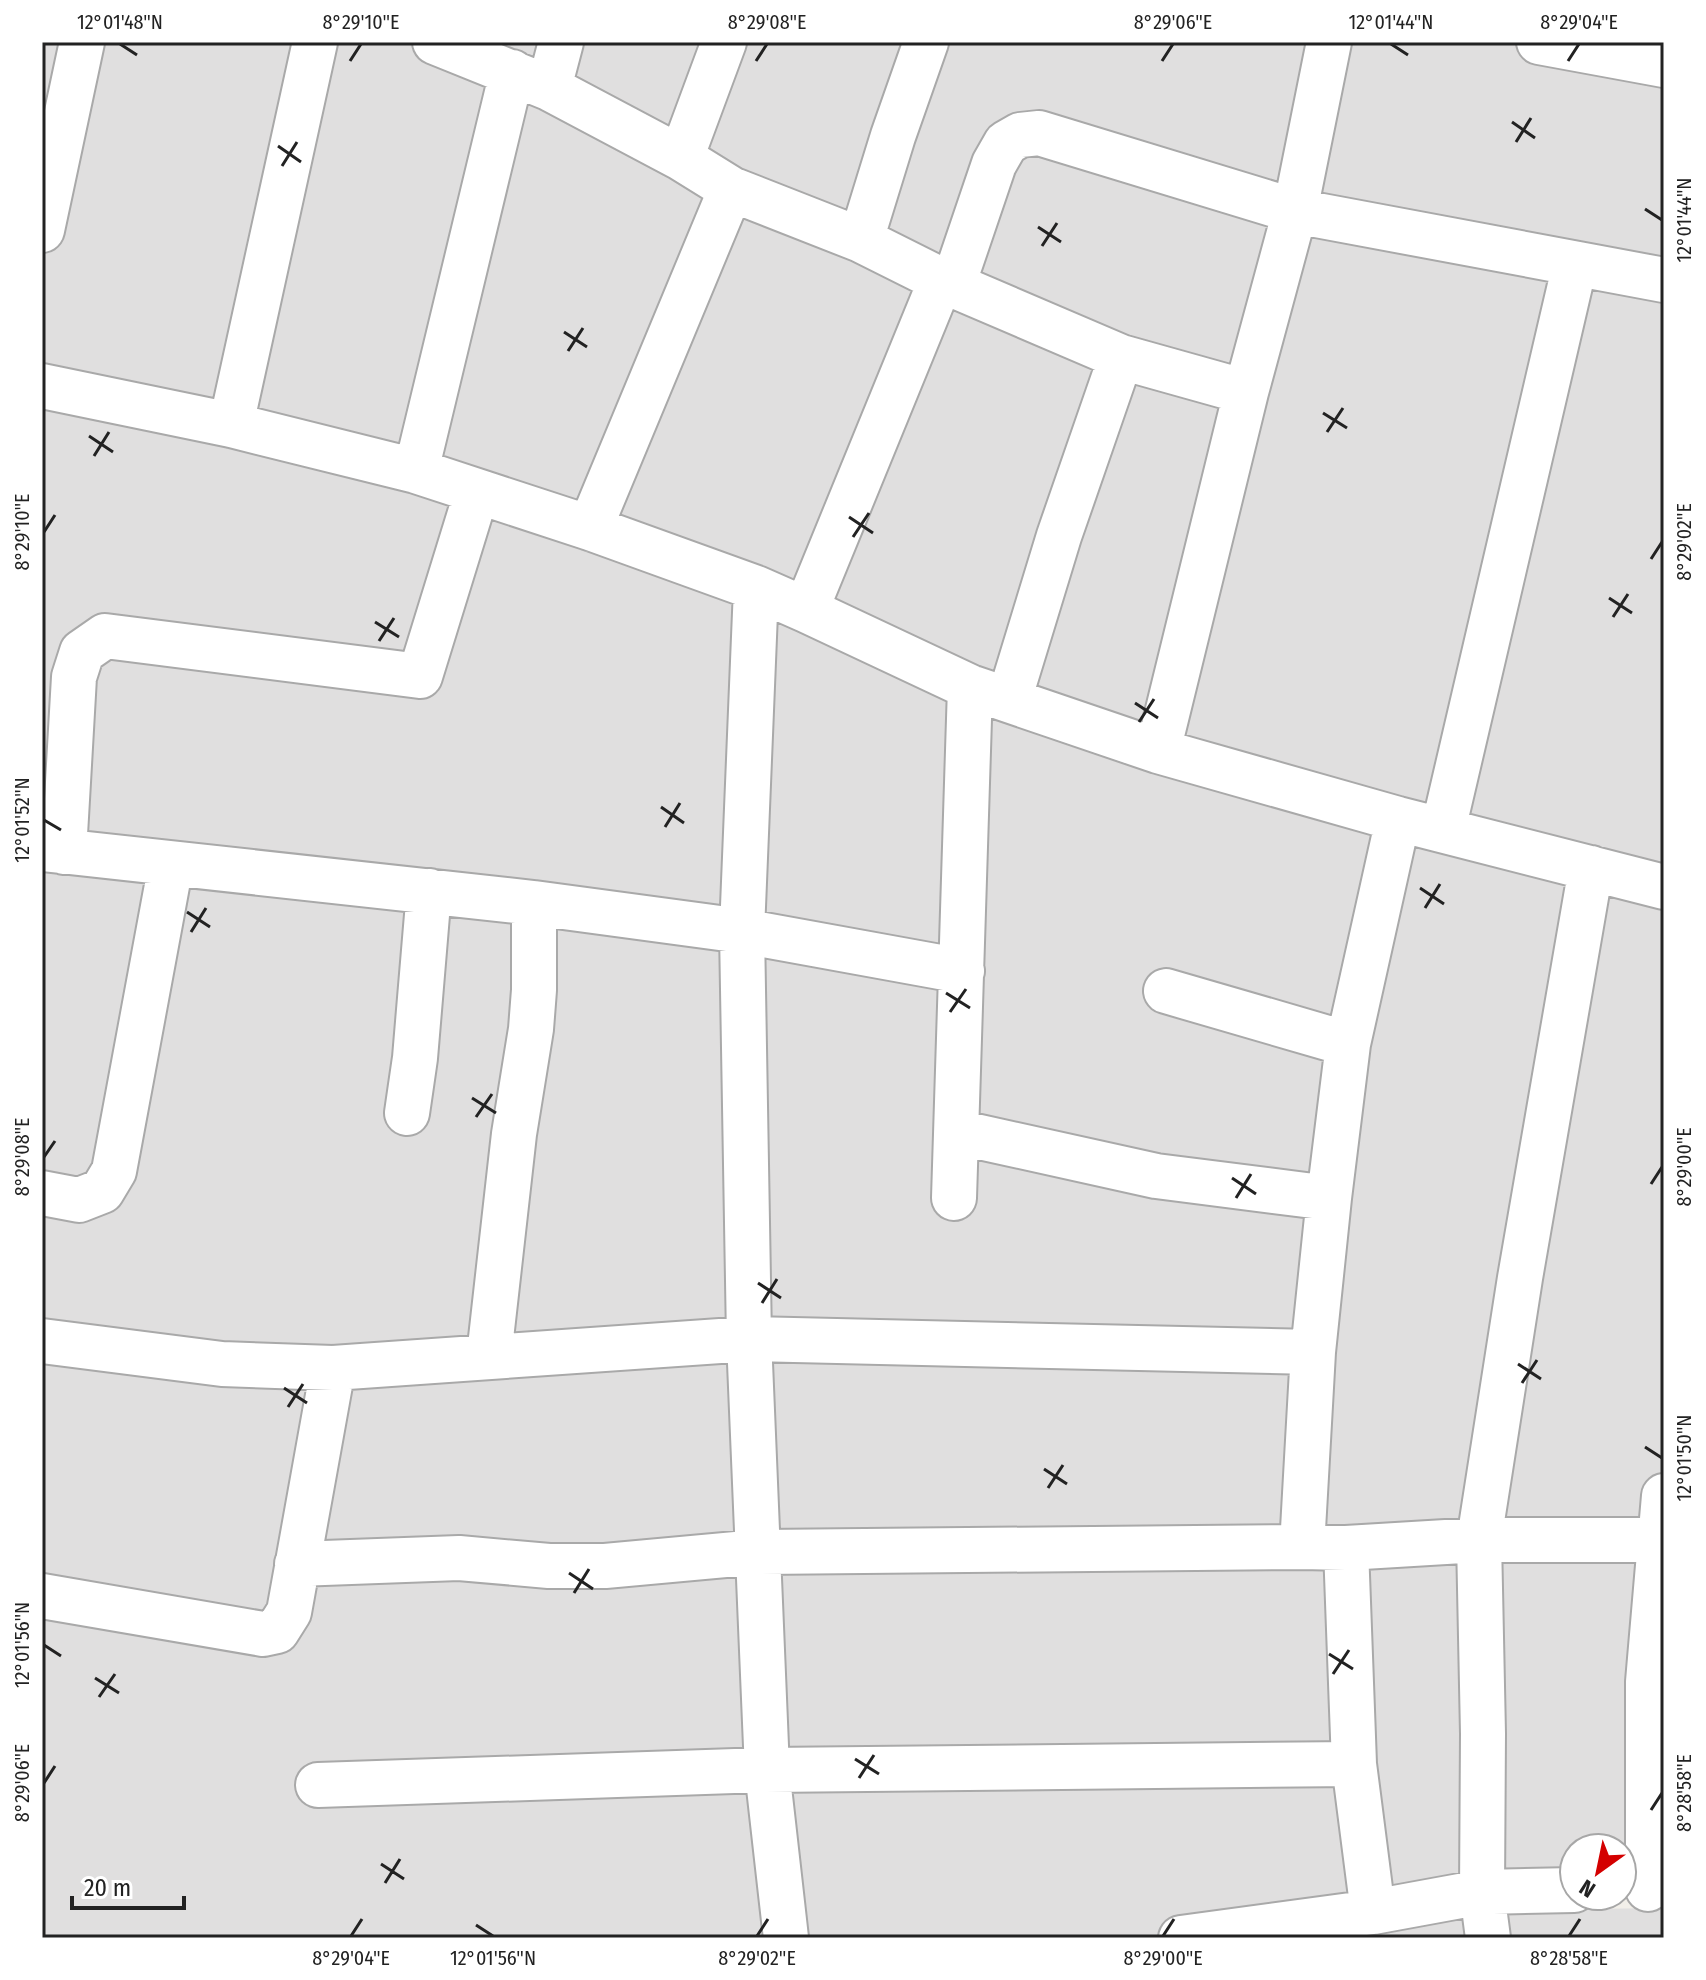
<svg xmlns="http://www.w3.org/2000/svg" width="1706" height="1980" font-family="'Fira Sans Condensed',sans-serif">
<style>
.residential{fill:#e0dfdf}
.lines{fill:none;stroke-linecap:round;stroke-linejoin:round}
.minor-casing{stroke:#a9a9a9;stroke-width:48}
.minor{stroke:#fff;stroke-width:44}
.ticks{fill:none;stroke:#222;stroke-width:3}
.neatline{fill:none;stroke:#222;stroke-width:3}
.ticks-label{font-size:20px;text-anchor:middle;fill:#222}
</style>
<rect width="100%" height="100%" fill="#f2efe9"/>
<!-- residential -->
<path class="residential" d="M42 42H1664V1883L1622 1884V1848H1574V1885L1473 1887 1476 1938H42Z
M1664 1908V1938H1498L1497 1910Z"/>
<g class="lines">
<!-- minor casing -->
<g class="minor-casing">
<path id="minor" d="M435 42 549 88 681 158 731 189 861 240 941 280 1121 357 1246 392
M1539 42 1664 65
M549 88 561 42
M681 158 724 42
M42 230 82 42
M861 240 893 136 926 42
M953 285 994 164 1006 143 1020 135 1039 133 1295 211 1664 280
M42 386 231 425 416 471 590 528 756 588 806 610 970 687 1158 751 1398 819 1664 887
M231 425 315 42
M416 471 512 72
M590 528 731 189
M756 588 742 931 749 1339 767 1770 786 1938
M806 610 941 280
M1009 700 1059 536 1121 357
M1158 751 1246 392 1295 211 1329 42
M1443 830 1575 264
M42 849 534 903 742 931 962 971
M64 852 74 677 82 652 105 636 420 676 477 491
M1166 991 1348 1044
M407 1113 415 1058 429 891
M957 1132 1156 1176 1329 1198
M42 1193 79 1200 102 1191 114 1171 171 864
M954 1198 970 687
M42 1341 222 1364 333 1368 749 1339 1313 1352
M489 1356 514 1134 531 1029 534 990V903
M1302 1547 1313 1352 1329 1198 1348 1044 1398 819
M1346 1548 1354 1764 1373 1912
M297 1564 459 1558 549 1566H605L758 1552 1302 1547 1346 1548 1479 1540H1661
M42 1596 263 1634 277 1631 289 1612 333 1368
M318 1785 767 1770 1354 1764
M1648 1889V1682L1664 1496
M1181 1938 1373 1912 1482 1892 1574 1890
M1488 1938 1482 1892 1483 1734 1479 1540 1520 1278 1591 868"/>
</g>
<!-- minor -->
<use href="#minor" class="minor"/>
</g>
<!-- ticks -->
<path class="ticks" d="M120 44 137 55M1391 44 1408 55M350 61 361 44M756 61 767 44M1162 61 1173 44M1568 61 1579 44M1512 122 1535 138M1516 142 1531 118M278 146 301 162M282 166 297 142M1645 209 1662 220M1038 227 1061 242M1042 246 1057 223M564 332 587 347M568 351 583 328M1323 413 1347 428M1327 432 1343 408M89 436 113 452M94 456 109 432M849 517 873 533M44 532 55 515M853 537 869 513M1651 559 1662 542M1609 598 1632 613M1613 617 1628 594M375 622 399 637M379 641 394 618M1135 703 1158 718M1139 722 1154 699M661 807 684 823M44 820 61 830M665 827 680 803M1420 888 1444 904M1425 908 1440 884M187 912 210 927M191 932 206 908M946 993 970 1008M950 1012 966 989M472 1098 496 1113M476 1117 492 1094M44 1157 55 1141M1232 1178 1256 1194M1651 1184 1662 1167M1236 1198 1251 1174M758 1283 781 1298M762 1303 777 1279M1518 1364 1541 1379M1522 1383 1537 1360M284 1388 307 1403M288 1407 303 1384M1645 1447 1662 1458M1044 1469 1067 1484M1048 1488 1063 1465M569 1573 593 1589M574 1593 589 1569M44 1645 61 1656M1329 1654 1353 1669M1333 1674 1349 1650M95 1678 119 1693M99 1697 115 1674M855 1759 879 1774M859 1778 874 1755M44 1783 55 1766M1651 1810 1662 1793M381 1864 404 1879M385 1883 400 1859M476 1925 493 1936M351 1936 362 1919M757 1936 768 1919M1163 1936 1174 1919M1569 1936 1580 1919"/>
<!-- border -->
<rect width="1706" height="1980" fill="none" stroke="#ffffff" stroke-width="88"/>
<!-- north arrow -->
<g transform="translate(1598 1872) rotate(213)"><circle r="38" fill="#ffffff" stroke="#a7a7a7" stroke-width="2"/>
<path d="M0-6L14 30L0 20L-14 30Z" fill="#d40000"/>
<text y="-12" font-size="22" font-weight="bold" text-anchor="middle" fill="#222222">N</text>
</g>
<!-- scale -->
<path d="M72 1896v12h112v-12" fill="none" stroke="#222222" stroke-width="4"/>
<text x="84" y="1896" font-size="24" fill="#222222" stroke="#ffffff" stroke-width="6" paint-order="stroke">20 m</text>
<rect x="44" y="44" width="1618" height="1892" class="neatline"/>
<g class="ticks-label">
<text x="120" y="29">12°01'48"N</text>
<text x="361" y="29">8°29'10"E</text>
<text x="767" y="29">8°29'08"E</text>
<text x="1173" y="29">8°29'06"E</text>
<text x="1391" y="29">12°01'44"N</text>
<text x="1579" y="29">8°29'04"E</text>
<text transform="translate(1684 220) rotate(-90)" y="7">12°01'44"N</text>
<text transform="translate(22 532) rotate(-90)" y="7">8°29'10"E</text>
<text transform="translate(1684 542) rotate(-90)" y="7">8°29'02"E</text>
<text transform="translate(22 820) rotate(-90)" y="7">12°01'52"N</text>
<text transform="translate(22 1157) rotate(-90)" y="7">8°29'08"E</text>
<text transform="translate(1684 1167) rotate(-90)" y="7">8°29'00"E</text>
<text transform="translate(1684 1458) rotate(-90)" y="7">12°01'50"N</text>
<text transform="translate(22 1645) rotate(-90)" y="7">12°01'56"N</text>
<text transform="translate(22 1783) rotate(-90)" y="7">8°29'06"E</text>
<text transform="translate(1684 1793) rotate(-90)" y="7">8°28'58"E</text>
<text x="351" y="1965">8°29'04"E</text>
<text x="493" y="1965">12°01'56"N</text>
<text x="757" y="1965">8°29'02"E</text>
<text x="1163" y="1965">8°29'00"E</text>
<text x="1569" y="1965">8°28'58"E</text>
</g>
</svg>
